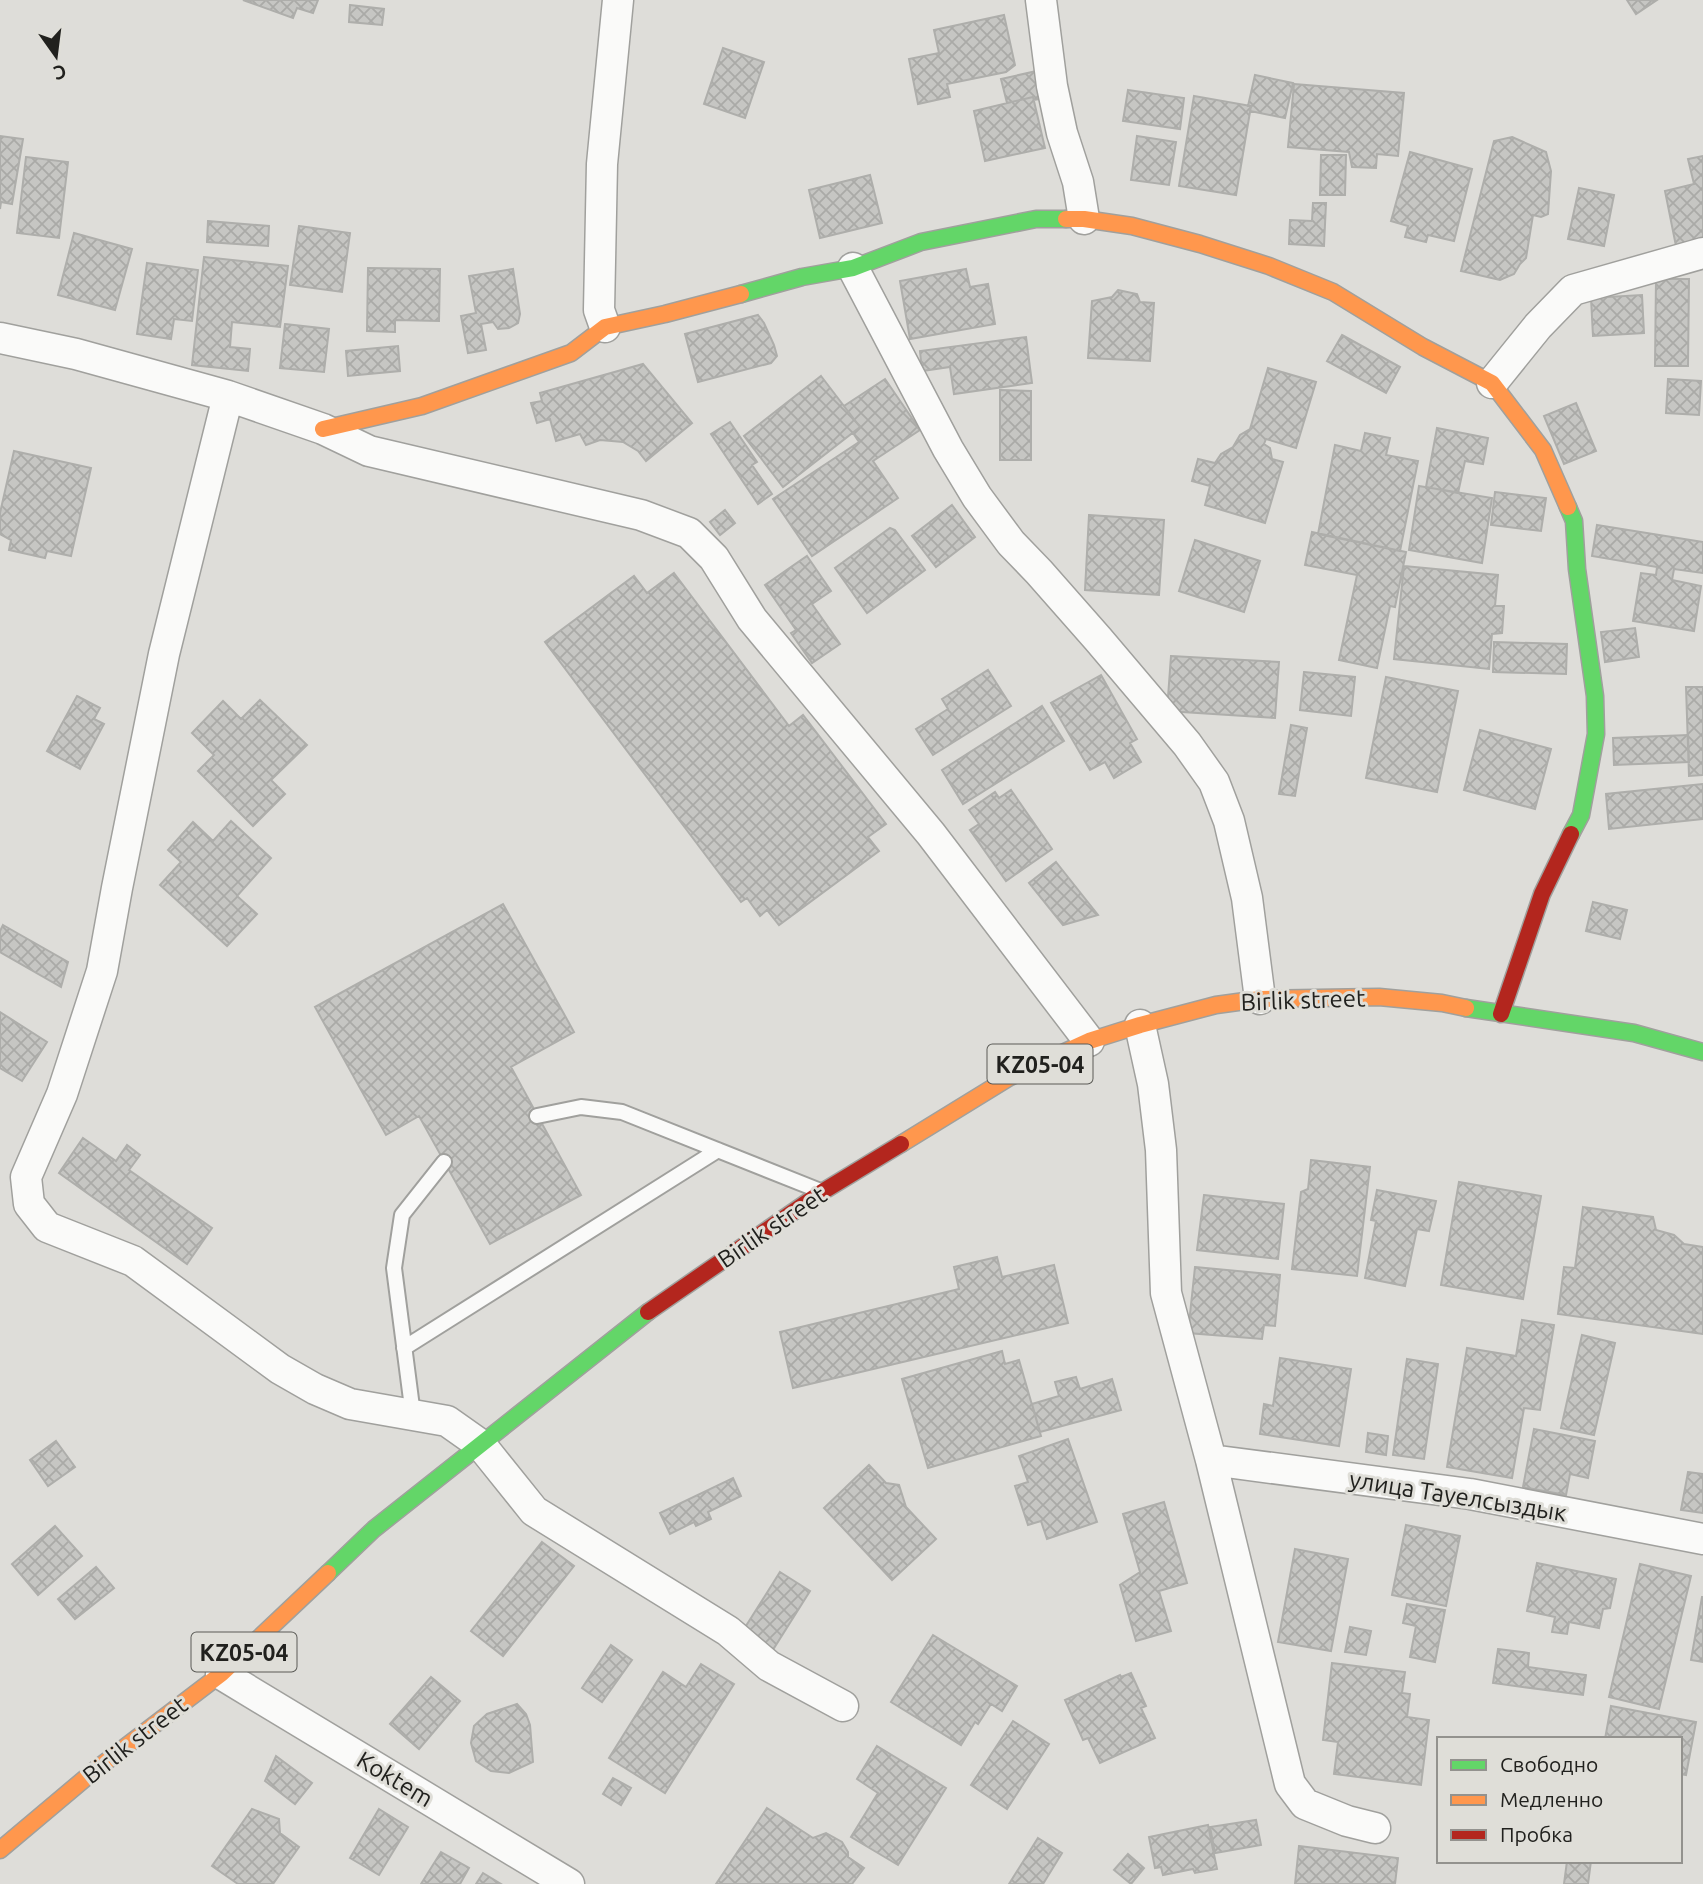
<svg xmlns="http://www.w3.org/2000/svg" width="1703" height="1884" font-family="Ubuntu,sans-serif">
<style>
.building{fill:url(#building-cross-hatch);stroke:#aeaeab;stroke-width:2}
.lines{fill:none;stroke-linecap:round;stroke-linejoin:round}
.lane-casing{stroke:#a0a09d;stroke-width:18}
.street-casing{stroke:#a0a09d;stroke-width:33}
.fast-casing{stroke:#a0a09d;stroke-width:19}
.slow-casing{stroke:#a0a09d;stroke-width:19}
.jam-casing{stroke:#a0a09d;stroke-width:19}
.lane{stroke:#fafaf9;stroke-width:14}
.street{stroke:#fafaf9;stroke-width:30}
.fast{stroke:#63d668;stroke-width:16}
.slow{stroke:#ff974d;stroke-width:16}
.jam{stroke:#b3261e;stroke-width:16}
.labels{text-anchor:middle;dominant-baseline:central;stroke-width:6;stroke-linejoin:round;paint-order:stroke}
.shield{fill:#dfded8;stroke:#5a5a56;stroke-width:2}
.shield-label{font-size:23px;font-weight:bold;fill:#21211e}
.street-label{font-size:24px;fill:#21211e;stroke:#dfded8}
</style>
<defs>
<pattern id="building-cross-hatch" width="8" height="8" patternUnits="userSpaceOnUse" patternTransform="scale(1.75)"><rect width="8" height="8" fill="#c6c6c3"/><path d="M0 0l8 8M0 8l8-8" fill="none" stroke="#aaaaa7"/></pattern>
</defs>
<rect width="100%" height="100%" fill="#deddd9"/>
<!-- building -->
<path class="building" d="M243 0H318L313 13 297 8 293 18Z
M1627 0H1657L1636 14Z
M350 5 384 9 382 25 349 22Z
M1004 15 1015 65 1006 72 947 84 950 97 918 104 909 59 939 53 934 30Z
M723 48 764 62 745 118 704 104Z
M1041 70 1047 98 1034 100 1033 97 1007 103 1001 79Z
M1255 75 1293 83 1285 118 1250 111 1251 106H1248Z
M1294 84 1404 93 1398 156 1377 154 1376 168 1352 167 1349 152 1288 147Z
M1128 90 1184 98 1180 129 1123 121Z
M1194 96 1251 106 1236 195 1179 186Z
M1033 97 1045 148 985 161 974 111Z
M0 136 23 139 12 204 1 202 0 209Z
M1137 136 1176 142 1169 185 1131 180Z
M1512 137 1546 152 1551 171 1548 214 1541 217 1533 215 1526 258 1520 264 1514 274 1500 280 1461 271 1494 141Z
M1410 152 1472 169 1454 241 1428 235 1426 242 1405 237 1408 226 1391 221Z
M1321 155H1346L1345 195H1320Z
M1703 156V239L1676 246 1665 191 1694 184 1688 159Z
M26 157 68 162 59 238 17 233Z
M870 175 882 223 820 238 809 190Z
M1579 188 1614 195 1604 246 1568 239Z
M1313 203H1326L1324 246 1289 244 1290 220 1312 221Z
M208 221 269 226 268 246 207 242Z
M299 226 350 233 342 292 290 285Z
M74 233 132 249 115 310 58 295Z
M204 257 288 266 280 327 232 322 230 347 250 349 248 371 192 365Z
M147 263 198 270 192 321 174 319 171 339 137 334Z
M368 268 440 269 439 321 395 320V332L367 331Z
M513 269 520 314 518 323 509 328 498 329 493 322 481 324 486 350 468 353 461 316 476 313 469 276Z
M966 269 970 287 988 284 995 324 910 339 900 281Z
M1656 279H1689L1688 366H1655Z
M1118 290 1137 294 1140 302 1154 303 1150 361 1088 358 1092 301 1112 297Z
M1642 295 1644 333 1593 336 1591 298Z
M758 315 764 323 774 345 777 356 771 363 698 382 685 334Z
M285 324 329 329 324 372 280 368Z
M1342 335 1400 367 1386 393 1327 361Z
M1026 337 1032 383 954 394 950 367 922 371 920 351Z
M398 346 400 371 348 376 346 351Z
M643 364 692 423 646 461 638 451 623 442 600 440 586 445 580 434 556 441 550 419 537 423 531 403 542 401 540 393Z
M1268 368 1316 382 1296 448 1266 439 1264 444 1270 448 1272 459 1283 462 1265 523 1205 505 1210 486 1192 481 1198 459 1215 463 1221 454 1233 447 1240 435 1250 429Z
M821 376 860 427 783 487 744 436Z
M885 379 920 430 873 461 898 498 812 556 773 499 859 442 853 433 860 427 844 406Z
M1668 379 1701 381 1699 415 1666 413Z
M1000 390 1031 391V460H1000Z
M1576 403 1596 451 1564 464 1544 416Z
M730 422 757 462 752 465 772 494 758 504 711 434Z
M1437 428 1488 438 1483 464 1465 461 1458 493 1426 487Z
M1365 433 1390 438 1386 455 1418 461 1400 551 1318 534 1335 445 1361 451Z
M14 451 91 468 71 556 47 551 45 558 9 550 11 540 0 534V513Z
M1419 486 1492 498 1482 563 1409 550Z
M1495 492 1546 498 1541 531 1491 525Z
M952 505 975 537 936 567 912 536Z
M725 510 735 523 720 535 710 522Z
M1089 515 1164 520 1159 595 1085 590Z
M1597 525 1703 542V573L1674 569 1672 580 1701 586 1694 631 1633 621 1641 573 1656 575 1657 567 1592 556Z
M890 528 895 530 925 570 867 613 835 568Z
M1312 532 1406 552 1395 607 1390 606 1377 668 1339 660 1357 575 1305 565Z
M1195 540 1260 561 1244 612 1179 591Z
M807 556 831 591 812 604 840 644 812 663 791 633 796 630 765 585Z
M1404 566 1498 575 1495 606H1504L1502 633 1492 634 1489 669 1394 659Z
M674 573 789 726 803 715 886 824 868 837 879 851 779 925 767 910 760 916 747 898 741 902 545 642 634 576 647 593Z
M1635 628 1639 657 1605 662 1601 632Z
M1494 642 1567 644 1566 674 1493 672Z
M1171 656 1279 662 1275 718 1167 711Z
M988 670 1011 706 933 755 916 729 948 709 942 699Z
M1304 672 1355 677 1351 716 1300 710Z
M1101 675 1137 739 1130 743 1141 762 1114 778 1105 762 1090 770 1051 703Z
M1386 677 1458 691 1437 792 1366 778Z
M1686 687H1703V775L1689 776Z
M77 696 100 708 94 719 104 724 80 769 47 751Z
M260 700 307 745 271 780 285 794 253 826 198 771 214 755 192 733 223 701 241 719Z
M1042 706 1064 741 963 804 942 770Z
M1291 725 1307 728 1295 796 1279 794Z
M1480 730 1551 749 1535 809 1464 790Z
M1688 735 1689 762 1614 765 1613 738Z
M1703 784V819L1609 829 1606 794Z
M1011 790 1052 849 1006 881 970 830 979 824 969 810 995 792 999 798Z
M231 821 271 858 237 896 257 914 227 946 160 885 181 862 168 850 193 822 213 841Z
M1056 862 1098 915 1063 925 1029 883Z
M1593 902 1627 910 1620 939 1586 931Z
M503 904 574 1032 511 1067 581 1195 490 1244 419 1116 386 1135 315 1007Z
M3 925 68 962 61 987 0 952V931Z
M0 1012 47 1042 22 1081 0 1068Z
M83 1138 116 1161 127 1145 140 1155 129 1170 212 1228 187 1264 59 1173Z
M1311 1160 1370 1167 1357 1276 1292 1269 1301 1192 1308 1189Z
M1459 1182 1541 1196 1523 1299 1441 1285Z
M1377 1190 1436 1201 1429 1231 1417 1229 1405 1286 1365 1278 1376 1221 1371 1220Z
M1204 1195 1284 1204 1278 1259 1197 1250Z
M1583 1207 1653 1217 1656 1230 1674 1235 1684 1244 1703 1247V1334L1558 1314 1564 1267 1575 1268Z
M997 1257 1002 1277 1054 1265 1068 1323 793 1388 780 1332 959 1289 954 1267Z
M1195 1267 1280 1275 1275 1326 1264 1325 1262 1339 1188 1333Z
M1522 1320 1554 1325 1540 1410 1524 1408 1512 1478 1447 1467 1467 1348 1516 1356Z
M1582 1335 1615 1343 1594 1435 1561 1428Z
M1002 1351 1005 1364 1019 1360 1041 1436 928 1468 902 1379Z
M1280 1358 1351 1369 1339 1446 1260 1434 1264 1404 1273 1406Z
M1407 1359 1438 1364 1424 1459 1393 1455Z
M1076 1377 1080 1389 1112 1379 1121 1410 1040 1432 1032 1404 1059 1396 1055 1382Z
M1534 1429 1595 1441 1588 1478 1570 1474 1566 1495 1523 1487Z
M1368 1433 1388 1436 1386 1455 1366 1452Z
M1068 1439 1097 1522 1047 1539 1041 1521 1028 1525 1015 1486 1028 1482 1019 1456Z
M56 1441 75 1467 48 1486 30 1460Z
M869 1465 886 1483 899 1485 906 1507 936 1539 892 1580 824 1508Z
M1688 1472 1703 1474V1513L1681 1510Z
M733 1478 741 1496 708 1512 711 1519 696 1526 694 1522 670 1534 660 1513Z
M1164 1502 1187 1583 1159 1591 1171 1631 1136 1641 1120 1585 1140 1572 1123 1514Z
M1406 1525 1460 1536 1446 1606 1392 1595Z
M55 1526 82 1556 38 1595 12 1564Z
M542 1542 574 1566 503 1656 471 1631Z
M1295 1549 1348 1559 1331 1651 1278 1642Z
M1537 1563 1616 1579 1610 1608 1603 1609 1599 1628 1569 1622 1567 1634 1552 1632 1555 1617 1527 1611Z
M1640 1564 1691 1576 1659 1709 1609 1697Z
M96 1567 114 1588 75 1619 58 1599Z
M780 1572 810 1591 769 1656 739 1637Z
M1702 1597H1703V1662L1691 1660Z
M1407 1604 1445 1610 1435 1662 1410 1657 1416 1626 1403 1623Z
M1350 1627 1371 1631 1366 1655 1345 1652Z
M933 1635 1017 1686 1002 1711 991 1704 978 1724 975 1722 961 1745 891 1702Z
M611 1645 632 1660 602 1702 582 1688Z
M1498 1649 1529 1653 1528 1667 1586 1675 1583 1695 1493 1683Z
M1332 1663 1405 1672 1402 1693 1410 1694 1407 1717 1429 1720 1421 1785 1334 1774 1338 1742 1323 1740Z
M701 1664 734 1684 665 1793 609 1758 663 1672 686 1687Z
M1131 1673 1146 1706 1141 1708 1155 1738 1100 1763 1088 1738 1083 1740 1065 1700 1120 1675 1121 1677Z
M431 1677 460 1701 419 1749 390 1724Z
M517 1704 526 1714 530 1725 533 1762 509 1773 491 1771 476 1761 471 1743 474 1726 487 1714Z
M1611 1706 1696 1722 1686 1775 1680 1774V1739H1605Z
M1013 1721 1049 1744 1007 1809 971 1785Z
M877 1746 946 1788 898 1865 851 1837 878 1793 857 1779Z
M276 1756 312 1783 295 1804 265 1781Z
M613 1778 631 1788 621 1805 603 1794Z
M767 1808 813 1838 826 1833 842 1842 848 1852V1857L864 1868 852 1884H716Z
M252 1809 279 1819 280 1833 299 1847 273 1884H238L212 1866Z
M379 1809 408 1827 379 1875 350 1858Z
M1256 1820 1261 1845 1215 1853 1210 1827Z
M1208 1825 1217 1869 1195 1873 1193 1869 1163 1875 1161 1867 1155 1868 1149 1837Z
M1038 1838 1062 1853 1043 1884H1009Z
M1299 1846 1398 1858 1395 1884H1295Z
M441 1852 469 1868 460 1884H421Z
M1128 1854 1144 1868 1131 1884 1114 1870Z
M1567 1861H1591L1588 1884H1564Z
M483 1873 501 1884H476Z"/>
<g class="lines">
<!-- lane casing -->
<g class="lane-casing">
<path id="lane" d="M537 1116 581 1107 622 1112 818 1190
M404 1348 718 1150
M413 1415 394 1268 402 1215 444 1162"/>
</g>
<!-- street casing -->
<g class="street-casing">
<path id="street" d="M1041 0 1052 86 1062 133 1078 182 1084 219
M853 268 948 449 977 497 1011 543 1039 572 1098 639 1187 744 1214 782 1229 821 1247 898 1260 999
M605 327 599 310 602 164 618 0
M0 338 76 354 228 396 323 429 369 451 641 515 689 533 714 558 752 619 931 834 1089 1041
M1492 383 1538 326 1573 290 1703 253
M228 396 164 654 117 888 102 971 62 1094 26 1177 29 1204 47 1227 133 1261 280 1369 315 1389 350 1404 447 1421 481 1445 534 1511 728 1631 769 1666 843 1706
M1140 1025 1153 1084 1161 1150 1166 1293 1211 1460 1290 1784 1305 1804 1347 1821 1375 1828
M1211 1460 1470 1494 1703 1539
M221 1674 569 1884"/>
</g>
<!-- fast casing -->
<g class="fast-casing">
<path id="fast" d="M741 294 802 277 853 268 921 242 1036 219H1066
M1568 507 1574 521 1577 569 1595 696 1596 734 1581 815 1571 834
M1466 1008 1634 1033 1703 1052
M328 1573 374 1529 648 1312"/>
</g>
<!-- slow casing -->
<g class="slow-casing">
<path id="slow" d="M1066 219H1084L1132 226 1200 244 1269 266 1333 292 1423 347 1492 383 1543 450 1568 507
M323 429 422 406 571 353 605 327 665 314 741 294
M901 1144 1010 1077 1089 1041 1140 1025 1216 1005 1260 999 1379 997 1442 1003 1466 1008
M0 1850 95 1770 221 1674 328 1573"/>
</g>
<!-- jam casing -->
<g class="jam-casing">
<path id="jam" d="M1501 1014 1542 894 1571 834
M648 1312 822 1192 901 1144"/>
</g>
<!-- lane -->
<use href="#lane" class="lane"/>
<!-- street -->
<use href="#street" class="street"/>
<!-- fast -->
<use href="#fast" class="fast"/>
<!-- slow -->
<use href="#slow" class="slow"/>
<!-- jam -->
<use href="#jam" class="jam"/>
</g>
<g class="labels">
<!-- shield labels -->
<g class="shield">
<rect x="987.5" y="1044.5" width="105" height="39" rx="5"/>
<rect x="191.5" y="1632.5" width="105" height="39" rx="5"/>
</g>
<g class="shield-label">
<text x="1040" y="1064">KZ05-04</text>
<text x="244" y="1652">KZ05-04</text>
</g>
<!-- street labels -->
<g class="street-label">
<text transform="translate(1303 1000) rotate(-2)">Birlik street</text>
<text transform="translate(772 1227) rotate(-34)">Birlik street</text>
<text transform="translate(1458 1496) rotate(9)">улица Тауелсыздык</text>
<text transform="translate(135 1740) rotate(-38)">Birlik street</text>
<text transform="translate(395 1779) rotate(31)">Koktem</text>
</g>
</g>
<!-- legend -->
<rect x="1437" y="1737" width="245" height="126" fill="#dfded8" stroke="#93928e" stroke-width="2"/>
<rect x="1451" y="1760" width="35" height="10" fill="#63d668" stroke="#93928e" stroke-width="2"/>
<text x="1500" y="1772" font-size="21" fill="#21211e">Свободно</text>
<rect x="1451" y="1795" width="35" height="10" fill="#ff974d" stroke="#93928e" stroke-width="2"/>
<text x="1500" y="1807" font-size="21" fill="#21211e">Медленно</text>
<rect x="1451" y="1830" width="35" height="10" fill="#b3261e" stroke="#93928e" stroke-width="2"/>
<text x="1500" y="1842" font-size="21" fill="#21211e">Пробка</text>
<!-- north arrow -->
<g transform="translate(56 56) rotate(166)" stroke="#dfded8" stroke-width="5" paint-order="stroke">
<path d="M0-5L12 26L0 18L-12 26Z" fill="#21211e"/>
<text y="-10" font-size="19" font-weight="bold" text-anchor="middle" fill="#21211e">С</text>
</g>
</svg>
